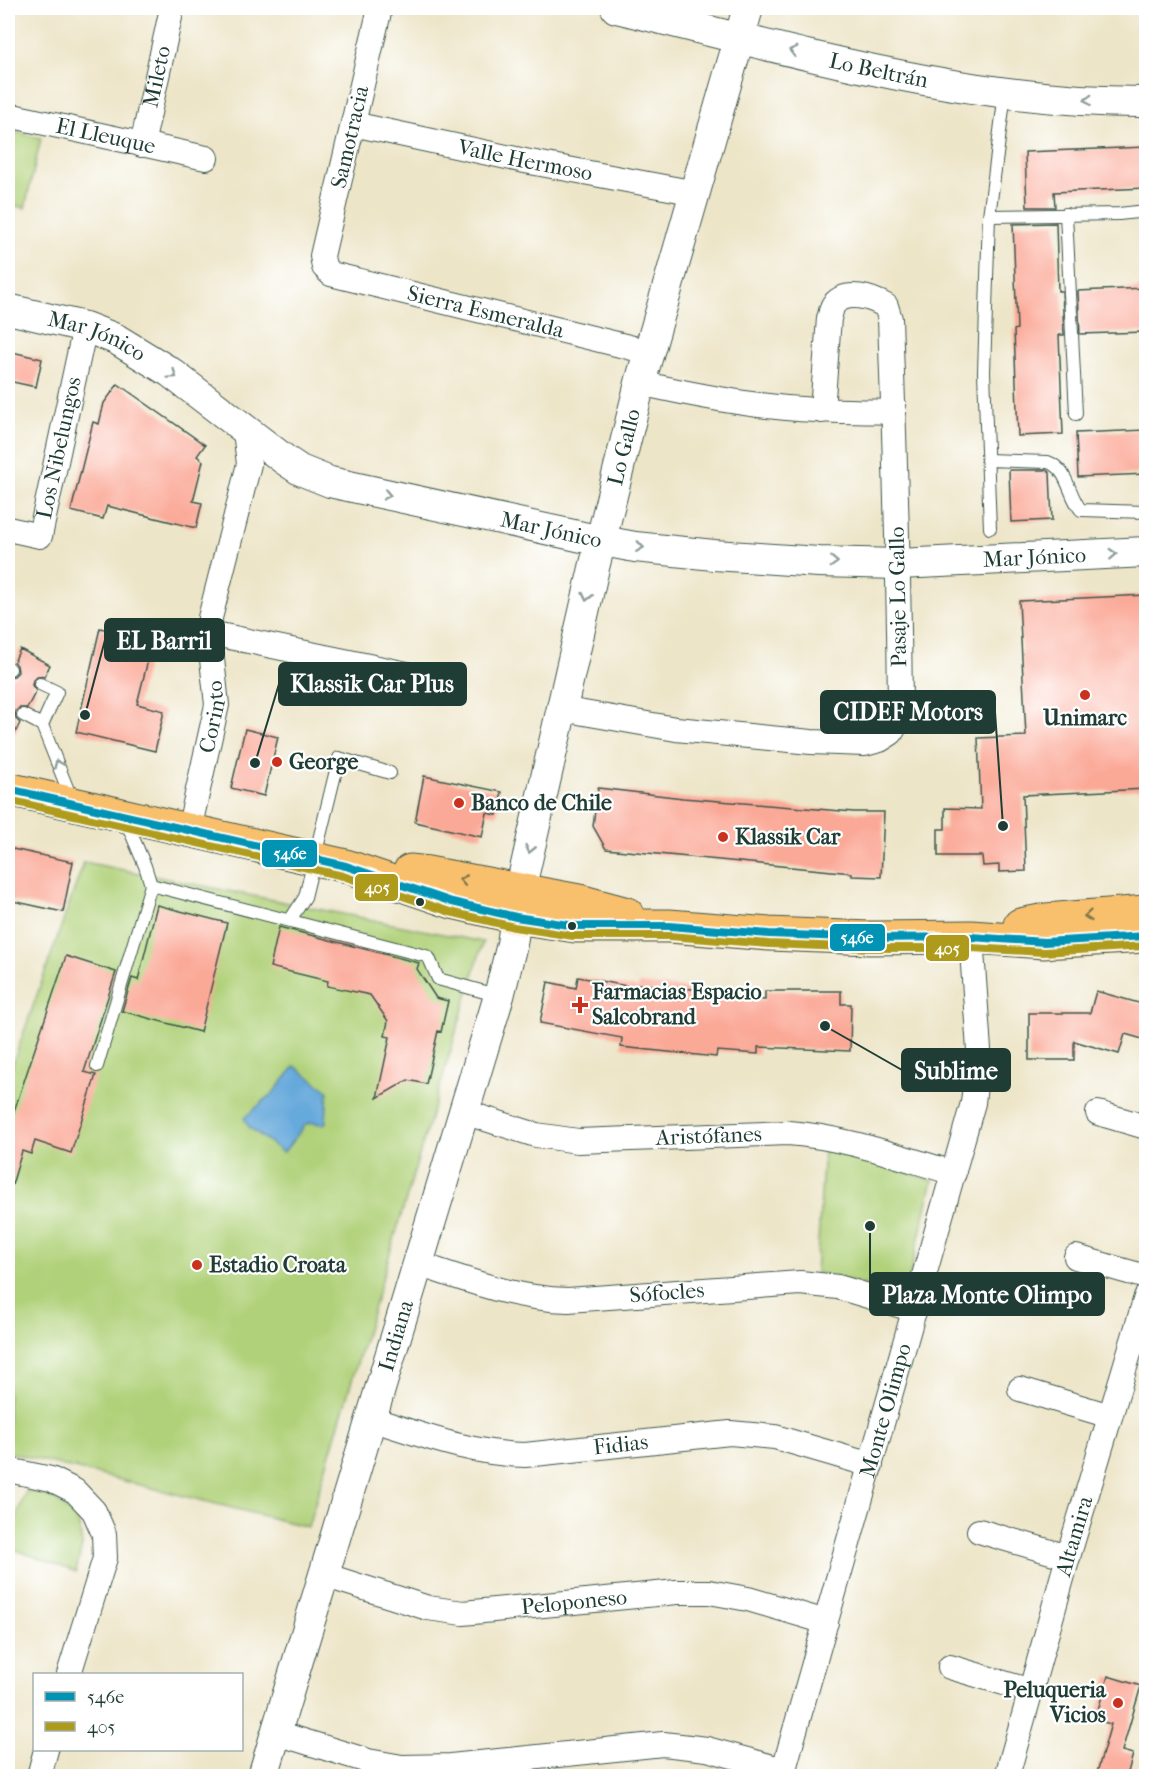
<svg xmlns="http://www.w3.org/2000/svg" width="1154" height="1784" font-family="'IM FELL French Canon',serif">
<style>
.park{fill:#b0d179;stroke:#688756;stroke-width:1.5}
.water{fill:#66a9db;stroke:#427388;stroke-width:1.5}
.building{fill:#fba997}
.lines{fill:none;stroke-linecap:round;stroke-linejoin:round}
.service-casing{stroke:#3e564a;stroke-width:14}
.minor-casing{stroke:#3e564a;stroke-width:26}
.tertiary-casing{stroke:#3e564a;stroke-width:32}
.primary-casing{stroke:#3e564a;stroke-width:35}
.service{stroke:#fff;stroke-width:12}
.minor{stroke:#fff;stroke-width:24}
.tertiary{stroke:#fff;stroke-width:30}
.primary{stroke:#f8bf6c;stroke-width:33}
.bus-1-casing{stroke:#fff;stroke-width:12}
.bus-2-casing{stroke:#fff;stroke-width:12}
.bus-1{stroke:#0093b3;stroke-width:8}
.bus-2{stroke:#af9b1b;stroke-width:8}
.oneway{stroke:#8f9e9a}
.oneway2{stroke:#81784d}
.poi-dot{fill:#c8321e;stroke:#fff;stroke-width:2}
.bus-dot{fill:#1f3d34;stroke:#fff;stroke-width:2}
.labels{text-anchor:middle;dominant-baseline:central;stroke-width:4.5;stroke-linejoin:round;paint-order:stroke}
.street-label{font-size:22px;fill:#1f3d34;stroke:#fff}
.poi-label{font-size:22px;font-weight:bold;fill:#1f3d34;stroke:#fff;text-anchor:start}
.leader{fill:none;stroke:#1f3d34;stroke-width:2}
.callout-dot{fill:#1f3d34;stroke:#fff;stroke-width:2}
.callout{fill:#1f3d34;stroke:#1f3d34;stroke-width:2}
.callout-label{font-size:24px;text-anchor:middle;font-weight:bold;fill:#fff}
.line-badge{stroke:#fff;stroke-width:2}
.badge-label{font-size:16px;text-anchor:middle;font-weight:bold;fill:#fff}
</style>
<rect width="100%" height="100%" fill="#fff"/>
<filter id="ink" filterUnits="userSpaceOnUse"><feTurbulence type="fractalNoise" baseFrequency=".0167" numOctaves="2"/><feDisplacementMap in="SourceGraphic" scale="12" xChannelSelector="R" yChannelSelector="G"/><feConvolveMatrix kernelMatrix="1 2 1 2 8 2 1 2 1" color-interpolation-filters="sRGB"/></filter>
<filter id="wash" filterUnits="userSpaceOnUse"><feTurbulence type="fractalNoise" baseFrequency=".008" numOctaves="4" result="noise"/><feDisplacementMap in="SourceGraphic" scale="24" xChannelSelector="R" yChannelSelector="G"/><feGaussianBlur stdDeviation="1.35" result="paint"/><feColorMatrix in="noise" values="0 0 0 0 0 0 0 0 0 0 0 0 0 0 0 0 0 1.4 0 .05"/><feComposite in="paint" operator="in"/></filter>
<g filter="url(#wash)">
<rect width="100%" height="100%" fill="#ede5c8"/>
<!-- park -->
<path class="park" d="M8 130 41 138 25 208 8 204Z
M84 862 483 942 308 1527 8 1452V1077Z
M824 1148 933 1180 905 1295 816 1273Z
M26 1491 40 1493 56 1500 78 1520 82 1545 76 1572 8 1547V1539Z"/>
<!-- water -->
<path class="water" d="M295 1066 328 1091 326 1122 324 1124 310 1123 305 1125 284 1152H282L249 1127 244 1118 273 1093Z"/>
<g id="blocks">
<!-- building -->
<path class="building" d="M1146 147V188L1054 192 1055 207H1027L1025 152Z
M1056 223 1058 291H1062L1064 335H1059L1063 434 1018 436 1014 330 1017 329 1013 224Z
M1146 288V332L1080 334 1078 291Z
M8 351 42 359 36 387 8 381Z
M118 384 205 445 197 456 203 461 193 501 202 503 196 528 107 506 103 519 71 511 93 422 99 424 104 403Z
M1146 430V474L1078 477 1076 433Z
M1009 470H1046L1050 473 1052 520 1011 522Z
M1146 595V789L1023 795 1026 871 999 872V865L983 866 982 856H938V829H945V808L981 809 978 738 1026 736 1019 601Z
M100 628 153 640 137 704 164 711 155 751 76 732Z
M20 649 50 665 44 677 39 676 33 680 32 685 36 691 27 708H19L15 712 16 719 20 723 8 747V677L14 676 18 672 17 665 14 662Z
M245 729 278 737 264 796 231 788Z
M424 776 502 792 497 815 487 813 482 837 415 822Z
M598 788 683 798 854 812H884L881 877 852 876V873L606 849 593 826Z
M8 848 73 862 63 912 8 900Z
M157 905 227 923 200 1032 122 1011 132 978 138 980Z
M279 927 419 963 417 969 436 998 448 1001 441 1032 438 1031 426 1084 408 1080 377 1098 390 1037 385 1036 388 1021 370 995 327 986 328 981 270 967Z
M66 956 116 972 84 1072 96 1075 71 1153 35 1141 31 1154 22 1151 12 1185 8 1184V1129Z
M578 977 638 988 639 984 672 987 722 992V997L765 1000V991H841V1004H851L850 1051 758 1047V1054L717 1051 716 1057 621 1047 622 1038 540 1023 548 982 576 988Z
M1096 991 1146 1005V1040L1125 1034 1119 1054 1074 1041V1060H1029V1013H1090Z
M1108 1676 1141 1686 1122 1751 1133 1754 1127 1776H1096L1111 1724 1095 1720Z"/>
</g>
</g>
<g filter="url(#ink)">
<use href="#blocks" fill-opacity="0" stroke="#3e564a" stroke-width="1.5"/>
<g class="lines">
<!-- service casing -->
<g class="service-casing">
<path id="service" d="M1066 214 1076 414
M989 216 1119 214 1146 211
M987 460 1048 462C1069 470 1068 495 1081 510L1146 512
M990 528 984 372 989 216 1005 93
M8 668 10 669
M40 684 57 692 42 725
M23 715 42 725 72 800
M151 885 426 956 429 958 438 979 499 996
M290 920 305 897 339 758 390 773
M97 1066 151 885 145 866 126 821"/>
</g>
<!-- minor casing -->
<g class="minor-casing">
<g id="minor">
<path id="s1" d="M380 8 322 256 324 267 331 274 649 352"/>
<path id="s2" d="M8 115 206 158"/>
<path id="s3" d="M353 124 525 161 696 193"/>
<path id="s4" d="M142 145 172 8"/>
<path d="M640 383C680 392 719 400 759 405 804 411 849 411 894 412"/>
<path id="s5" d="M8 529 40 536 85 327"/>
<path d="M210 633 407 674"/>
<path d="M561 709 676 729 811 742 865 744 880 740 891 733 897 723 900 711C899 580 895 450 890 319L886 306C872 298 847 289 834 304 831 307 831 314 829 318L822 411"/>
<path id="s6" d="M189 830 217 705 210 641V618L249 464 245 431"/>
<path id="s7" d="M464 1112 536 1135 578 1141 788 1133C845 1137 899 1157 954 1173"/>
<path d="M1098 1113 1146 1127"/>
<path d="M1076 1257 1146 1277"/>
<path id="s8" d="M418 1264C467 1280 516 1299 568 1300L800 1283 838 1287 915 1310"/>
<path d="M1020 1389 1110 1416"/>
<path id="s9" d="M371 1419C422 1435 471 1454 525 1455L730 1433 775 1437 871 1465"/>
<path d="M8 1470 51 1479 75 1491 94 1511 104 1534 105 1558 69 1674"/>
<path d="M979 1531 1068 1557"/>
<path id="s10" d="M324 1575 428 1608 463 1613 677 1592H709L748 1599 826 1622"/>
<path d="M950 1667 1031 1691"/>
<path d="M277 1733 368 1761 402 1767 451 1766 663 1744 707 1749 784 1770"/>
<path d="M39 1776 46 1750"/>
<path id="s11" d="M782 1776 973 1103 979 1050 971 937"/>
<path id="s12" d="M1007 1776 1068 1557 1146 1297"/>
</g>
</g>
<!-- tertiary casing -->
<g class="tertiary-casing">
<g id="tertiary">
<path id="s13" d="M616 8C791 50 966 103 1146 102"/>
<path id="s14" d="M8 309 85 327 116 339 170 372 285 460 300 470 330 482 587 538 635 547 714 555 819 562 899 564 1146 552"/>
<path id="s15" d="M263 1776 499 996 512 944 520 891 594 568 640 383 748 8"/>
</g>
</g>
<!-- primary casing -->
<g class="primary-casing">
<path id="primary" d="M8 789 346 866 452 902 516 917 575 926H669L769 934 870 938 971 937 1044 942 1146 936
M410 871 428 873 579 901 627 914
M1020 925 1046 920 1146 912"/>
</g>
<!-- service -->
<use href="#service" class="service"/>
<!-- minor -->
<use href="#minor" class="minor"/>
<!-- tertiary -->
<use href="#tertiary" class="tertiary"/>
<!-- primary -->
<use href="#primary" class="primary"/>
<!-- bus-1 casing -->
<g class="bus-1-casing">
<path id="bus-1" d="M8 789 346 866 452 902 516 917 575 926H669L769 934 870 938 971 937 1044 942 1146 936"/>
</g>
<!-- bus-2 casing -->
<g class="bus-2-casing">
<path id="bus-2" d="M8 800 343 876 450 912 514 927 573 936H669L769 944 870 948H971L1043 952 1146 946"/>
</g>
<!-- bus-1 -->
<use href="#bus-1" class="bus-1"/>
<!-- bus-2 -->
<use href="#bus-2" class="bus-2"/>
</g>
<!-- one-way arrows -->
<defs><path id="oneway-chevron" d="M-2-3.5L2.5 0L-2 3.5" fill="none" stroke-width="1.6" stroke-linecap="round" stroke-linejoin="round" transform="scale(1.5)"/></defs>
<g class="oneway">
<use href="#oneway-chevron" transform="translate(793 51) rotate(-166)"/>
<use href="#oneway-chevron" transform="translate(1088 100) rotate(-178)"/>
<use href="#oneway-chevron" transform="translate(173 375) rotate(35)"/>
<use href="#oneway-chevron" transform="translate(387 495) rotate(12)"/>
<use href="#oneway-chevron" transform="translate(640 547) rotate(8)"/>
<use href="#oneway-chevron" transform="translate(1113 554) rotate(-3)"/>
<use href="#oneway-chevron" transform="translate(834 562) rotate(2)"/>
<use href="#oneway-chevron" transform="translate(587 597) rotate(103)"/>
<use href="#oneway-chevron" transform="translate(58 764) rotate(-113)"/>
<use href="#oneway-chevron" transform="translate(530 849) rotate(103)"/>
</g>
<g class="oneway2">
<use href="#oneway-chevron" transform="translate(463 880) rotate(-169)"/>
<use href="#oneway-chevron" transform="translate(1088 916) rotate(175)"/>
</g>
</g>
<!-- markers -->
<g class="poi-dot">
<circle cx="1085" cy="695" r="6"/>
<circle cx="277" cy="762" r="6"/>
<circle cx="459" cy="803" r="6"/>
<circle cx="723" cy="837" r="6"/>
<path d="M577 996h6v6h6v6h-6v6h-6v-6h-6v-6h6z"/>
<circle cx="197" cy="1265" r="6"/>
<circle cx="1118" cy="1703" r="6"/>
</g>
<g class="bus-dot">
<circle cx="420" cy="902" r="5"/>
<circle cx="572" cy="926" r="5"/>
</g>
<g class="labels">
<!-- street labels -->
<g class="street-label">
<text stroke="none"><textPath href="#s13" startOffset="270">Lo Beltrán</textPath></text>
<text stroke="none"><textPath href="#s4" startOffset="70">Mileto</textPath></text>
<text stroke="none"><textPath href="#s2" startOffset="100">El Lleuque</textPath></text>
<text transform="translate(350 137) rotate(-77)">Samotracia</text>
<text stroke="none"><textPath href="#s3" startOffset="176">Valle Hermoso</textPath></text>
<text stroke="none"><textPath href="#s1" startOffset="435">Sierra Esmeralda</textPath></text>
<text stroke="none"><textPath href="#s14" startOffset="93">Mar Jónico</textPath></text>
<text stroke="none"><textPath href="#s15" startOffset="1378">Lo Gallo</textPath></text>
<text stroke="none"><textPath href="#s5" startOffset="123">Los Nibelungos</textPath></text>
<text stroke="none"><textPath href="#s14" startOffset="597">Mar Jónico</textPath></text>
<text stroke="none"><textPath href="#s14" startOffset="1083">Mar Jónico</textPath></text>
<text transform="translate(898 597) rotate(-91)">Pasaje Lo Gallo</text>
<text stroke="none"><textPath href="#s6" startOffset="116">Corinto</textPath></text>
<text stroke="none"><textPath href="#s7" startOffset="249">Aristófanes</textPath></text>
<text stroke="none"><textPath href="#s8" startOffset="254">Sófocles</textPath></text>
<text stroke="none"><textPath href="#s15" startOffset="460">Indiana</textPath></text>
<text stroke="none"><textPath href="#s11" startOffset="380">Monte Olimpo</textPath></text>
<text stroke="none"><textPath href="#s9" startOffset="255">Fidias</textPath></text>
<text stroke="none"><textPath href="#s12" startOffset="249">Altamira</textPath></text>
<text stroke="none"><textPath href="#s10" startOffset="256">Peloponeso</textPath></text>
</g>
<!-- poi labels -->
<g class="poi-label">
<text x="1085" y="718" text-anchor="middle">Unimarc</text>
<text x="289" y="762">George</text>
<text x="471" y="803">Banco de Chile</text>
<text x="735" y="837">Klassik Car</text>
<text x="592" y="992">Farmacias Espacio<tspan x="592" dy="25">Salcobrand</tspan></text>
<text x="209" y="1265">Estadio Croata</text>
<text x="1106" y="1690" text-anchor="end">Peluqueria<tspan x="1106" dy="25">Vicios</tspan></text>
</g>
</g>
<!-- callouts -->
<path class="leader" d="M85 715L105 640M255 763L279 684M1003 826L995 712M825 1026L902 1070M870 1226L870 1294"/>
<g class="callout-dot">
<circle cx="85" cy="715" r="6"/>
<circle cx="255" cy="763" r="6"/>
<circle cx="1003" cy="826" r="6"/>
<circle cx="825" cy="1026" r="6"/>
<circle cx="870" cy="1226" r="6"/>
</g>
<g class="callout">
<rect x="105" y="619" width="119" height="42" rx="6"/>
<rect x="279" y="663" width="187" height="42" rx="6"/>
<rect x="821" y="691" width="174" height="42" rx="6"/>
<rect x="902" y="1049" width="108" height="42" rx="6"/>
<rect x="870" y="1273" width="234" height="42" rx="6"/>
</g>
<g class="callout-label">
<text x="164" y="649">EL Barril</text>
<text x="372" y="692">Klassik Car Plus</text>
<text x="908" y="720">CIDEF Motors</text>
<text x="956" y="1079">Sublime</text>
<text x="987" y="1303">Plaza Monte Olimpo</text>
</g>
<g class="line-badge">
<rect x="261" y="839" width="57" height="29" rx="6" fill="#0093b3"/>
<rect x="354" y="873" width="45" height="29" rx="6" fill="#af9b1b"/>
<rect x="829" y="923" width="57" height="29" rx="6" fill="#0093b3"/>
<rect x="925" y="934" width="45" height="28" rx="6" fill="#af9b1b"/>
</g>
<g class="badge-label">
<text x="290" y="859">546e</text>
<text x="377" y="893">405</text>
<text x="857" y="943">546e</text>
<text x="947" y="954">405</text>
</g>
<!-- margin -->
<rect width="1154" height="1784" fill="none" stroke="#fff" stroke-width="30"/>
<!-- legend -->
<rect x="33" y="1673" width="210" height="78" fill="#ffffff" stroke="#a5b1ae" stroke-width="1.5"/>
<rect x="45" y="1692" width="30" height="9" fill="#0093b3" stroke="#a5b1ae" stroke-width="1.5"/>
<text x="87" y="1703" font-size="18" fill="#1f3d34">546e</text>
<rect x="45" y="1722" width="30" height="9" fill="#af9b1b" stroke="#a5b1ae" stroke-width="1.5"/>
<text x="87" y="1733" font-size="18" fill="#1f3d34">405</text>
</svg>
